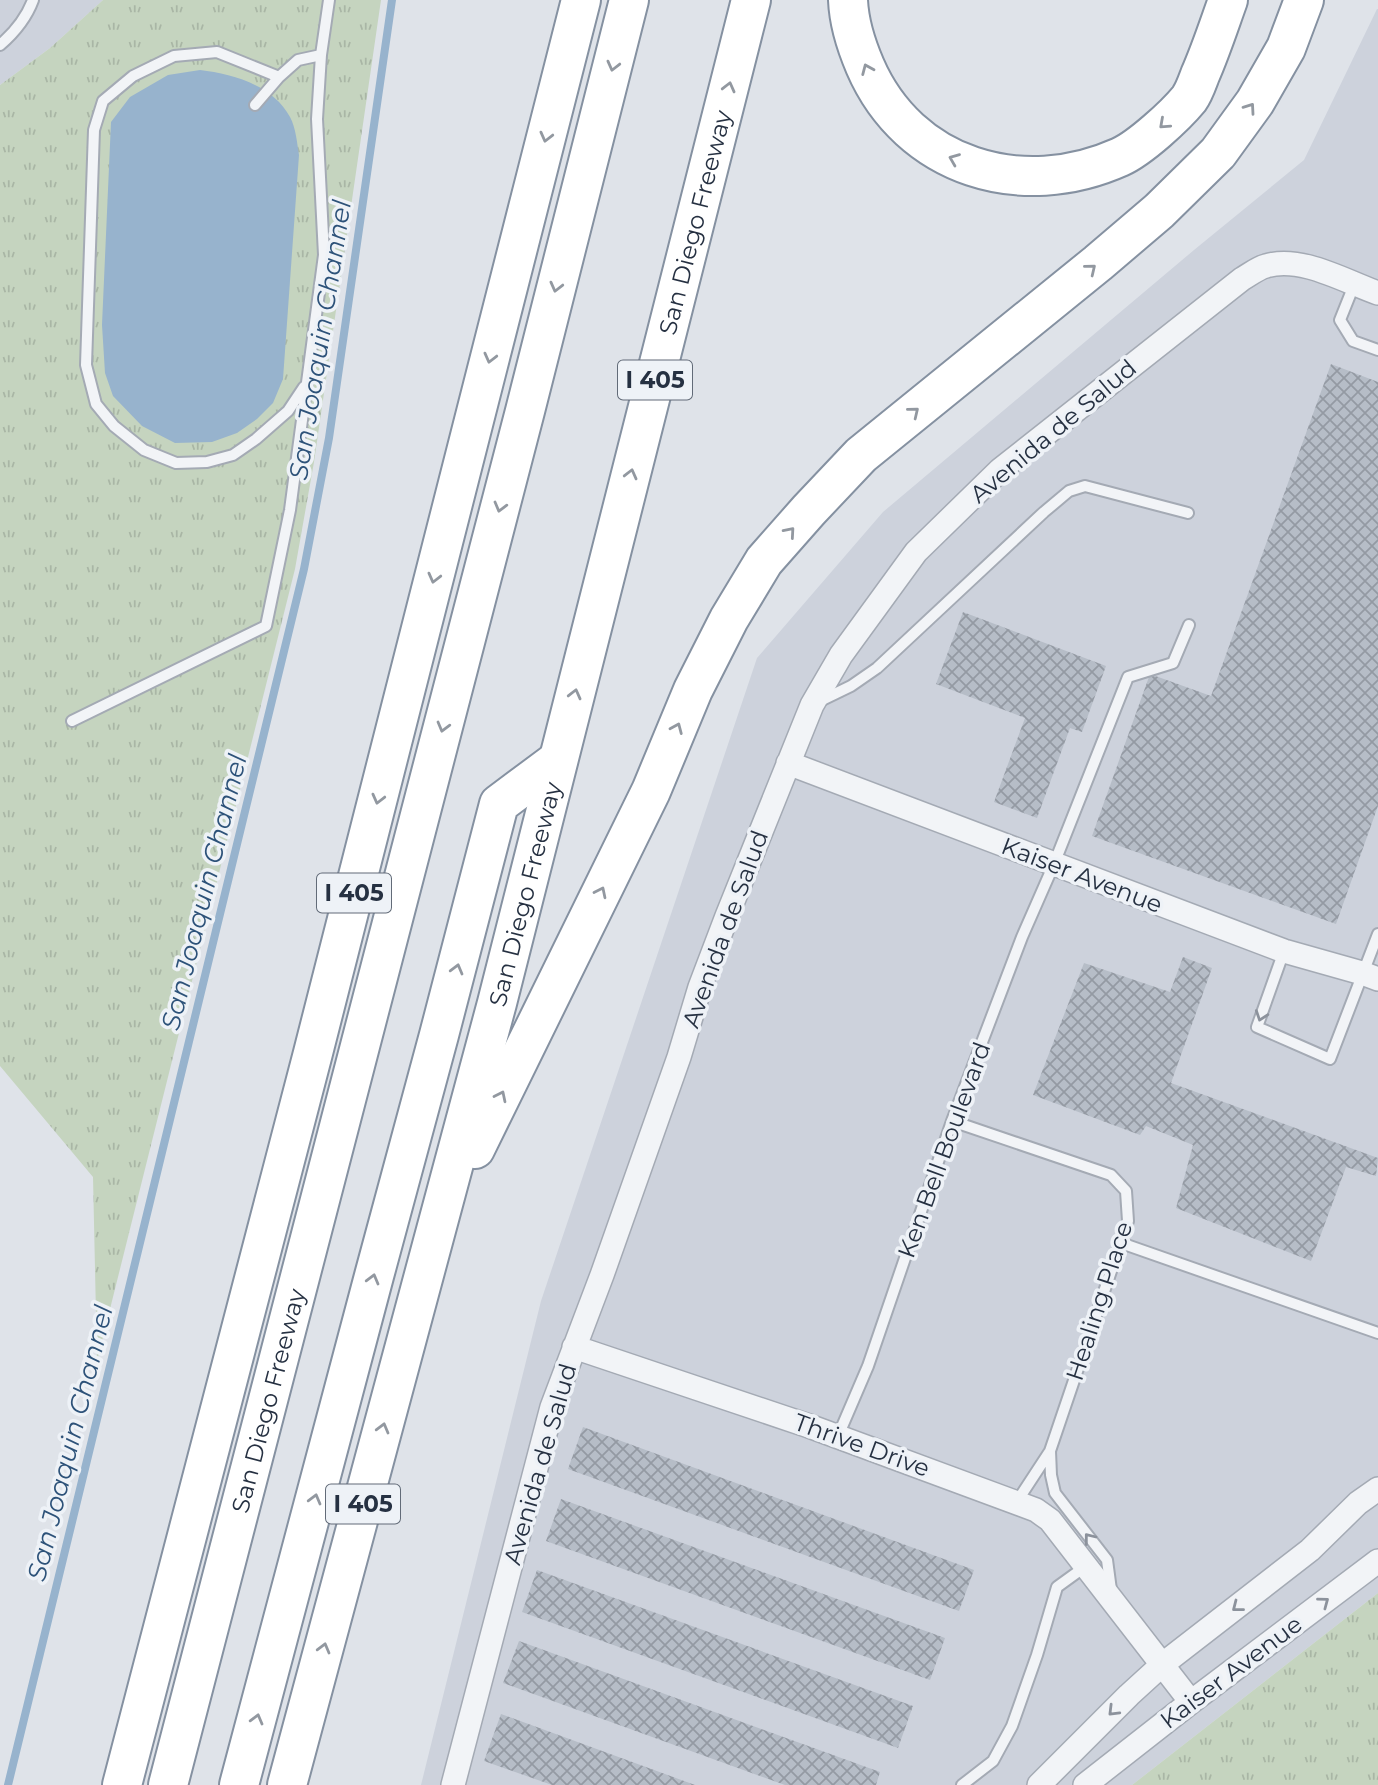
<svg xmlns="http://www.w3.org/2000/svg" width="1378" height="1785" font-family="Montserrat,sans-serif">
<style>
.built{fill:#cdd2dc}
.grass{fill:url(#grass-tufts)}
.water{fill:#97b3cd}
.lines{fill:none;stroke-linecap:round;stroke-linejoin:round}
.stream{stroke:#97b3cd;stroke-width:8}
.building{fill:url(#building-cross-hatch)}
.service-casing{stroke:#a4aab4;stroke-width:14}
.minor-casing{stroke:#a4aab4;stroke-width:26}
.motorway-casing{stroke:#8591a1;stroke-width:42}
.service{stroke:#f2f4f7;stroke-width:10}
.minor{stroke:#f2f4f7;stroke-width:23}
.motorway{stroke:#fff;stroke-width:38}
.oneway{stroke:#9298a0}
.oneway2{stroke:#8c929c}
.labels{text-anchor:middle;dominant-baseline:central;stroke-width:7;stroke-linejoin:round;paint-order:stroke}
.shield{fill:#eef2f7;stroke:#626b78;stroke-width:2}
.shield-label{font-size:23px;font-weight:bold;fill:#263142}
.street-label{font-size:24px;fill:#263142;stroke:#eef2f7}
.water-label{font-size:26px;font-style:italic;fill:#2d5279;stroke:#eef2f7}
</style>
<defs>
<pattern id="grass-tufts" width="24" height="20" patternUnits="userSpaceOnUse" patternTransform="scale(1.75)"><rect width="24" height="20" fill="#c5d4bf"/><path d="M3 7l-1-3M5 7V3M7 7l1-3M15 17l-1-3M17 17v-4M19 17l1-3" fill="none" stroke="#a9b6a5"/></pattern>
<pattern id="building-cross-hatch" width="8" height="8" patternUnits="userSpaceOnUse" patternTransform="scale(1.75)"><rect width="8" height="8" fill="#b6bdc7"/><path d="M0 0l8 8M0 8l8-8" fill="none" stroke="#949aa3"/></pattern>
</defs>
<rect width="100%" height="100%" fill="#dfe3e9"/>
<!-- built -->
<path class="built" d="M0 0H103L50 48 0 85Z
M1377 9H1378V1593L1132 1785H421L541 1301 757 658 883 512 1194 250 1304 160Z"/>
<!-- grass -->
<path class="grass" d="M103 0H381L314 462 295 569 97 1361 93 1177 0 1066V85L50 48Z
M1378 1593V1785H1132Z"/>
<!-- water -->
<path class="water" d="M200 70C233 74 273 85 290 117 296 128 297 143 299 155L283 379 273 403 257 419 237 433 212 442 175 443 142 426 113 396 105 373 102 325 111 122 130 97 168 75Z"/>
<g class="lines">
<!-- stream -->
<path class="stream" d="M8 1785 304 569 329 438 392 0"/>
</g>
<!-- building -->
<path class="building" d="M1331 364 1378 382V806L1336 924 1092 836 1150 674 1211 696Z
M963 612 1106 666 1082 732 1070 728 1037 818 994 802 1025 718 936 684Z
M1183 957 1212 968 1171 1083 1378 1158 1376 1176 1346 1167 1311 1261 1176 1208 1193 1145 1146 1126 1140 1135 1033 1095 1084 963 1170 992Z
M583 1427 974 1570 959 1611 568 1469Z
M561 1499 945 1638 930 1680 546 1541Z
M537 1570 913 1706 898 1748 522 1612Z
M519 1641 880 1772 876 1785H785L503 1683Z
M501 1714 695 1785H552L484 1761Z"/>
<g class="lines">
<!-- service casing -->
<g class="service-casing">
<path id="service" d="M0 45C15 32 26 19 33 0
M255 105 279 77
M1354 285 1340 320 1353 341 1378 350
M304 387 288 411 256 439 233 455 207 462 176 463 144 450 114 426 96 404 86 365 94 130 103 101 133 76 174 56 217 52 279 77 298 60 321 55
M818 702 851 686 877 668 1044 512 1069 491 1085 486 1188 513
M72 721 266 626 290 510 324 255 317 119 321 55 329 0
M1284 951 1257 1027 1330 1059 1378 934
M952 1121 1111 1175 1126 1191 1128 1221 1050 1451 1016 1503
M1121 1243 1378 1333
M838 1436 868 1366 952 1121 1022 937 1054 864 1128 677 1173 663 1189 625
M1050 1451 1051 1475 1055 1493 1107 1560 1111 1590
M962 1785 993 1761 1012 1726 1037 1655 1057 1587 1086 1566"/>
</g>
<!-- minor casing -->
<g class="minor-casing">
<path id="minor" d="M788 763 1284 951 1362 973 1378 979
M574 1347 809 1426 1036 1510 1050 1520 1191 1702
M453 1785 552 1407 602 1275 679 1057 700 987 727 916 812 705 841 655 916 552 1000 470 1242 279C1249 275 1258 268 1266 266 1301 255 1346 282 1378 293
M1039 1785 1129 1695 1163 1664 1310 1550 1358 1503 1378 1489
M1085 1785 1191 1702 1378 1561"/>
</g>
<!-- motorway casing -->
<g class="motorway-casing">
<g id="motorway">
<path d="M848 0C849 24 856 45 865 66 909 168 1022 201 1120 157 1140 148 1175 116 1189 99 1194 92 1197 83 1200 75 1211 50 1219 25 1228 0"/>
<path d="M475 1149 651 791 693 690 729 619 764 561 809 510 861 455 1098 263 1159 211 1218 153 1255 102 1286 48 1304 0"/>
<path d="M122 1785 313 1053 581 0"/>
<path id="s1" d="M168 1785 525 411 629 0"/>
<path d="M239 1785 374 1276 439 1035 499 804 558 760"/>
<path id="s2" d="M287 1785 497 1003 751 0"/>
</g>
</g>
<!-- service -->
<use href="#service" class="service"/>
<!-- minor -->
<use href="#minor" class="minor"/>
<!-- motorway -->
<use href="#motorway" class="motorway"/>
</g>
<!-- one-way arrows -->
<defs><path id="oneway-chevron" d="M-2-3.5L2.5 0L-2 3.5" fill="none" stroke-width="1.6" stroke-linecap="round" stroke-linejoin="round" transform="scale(1.75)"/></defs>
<g class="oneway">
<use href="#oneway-chevron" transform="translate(613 66) rotate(104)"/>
<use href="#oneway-chevron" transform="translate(867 69) rotate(-113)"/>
<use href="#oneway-chevron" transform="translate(729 87) rotate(-76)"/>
<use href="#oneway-chevron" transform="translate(1250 108) rotate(-55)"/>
<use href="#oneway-chevron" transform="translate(1164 124) rotate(138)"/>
<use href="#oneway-chevron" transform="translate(546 137) rotate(104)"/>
<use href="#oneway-chevron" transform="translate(954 159) rotate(-158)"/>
<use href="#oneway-chevron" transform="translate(1091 269) rotate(-39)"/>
<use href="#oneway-chevron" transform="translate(556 287) rotate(104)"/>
<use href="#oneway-chevron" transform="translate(490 358) rotate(104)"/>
<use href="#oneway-chevron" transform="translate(914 412) rotate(-39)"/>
<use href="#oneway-chevron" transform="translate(631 474) rotate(-76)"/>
<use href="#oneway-chevron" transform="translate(500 507) rotate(105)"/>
<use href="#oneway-chevron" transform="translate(790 532) rotate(-49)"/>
<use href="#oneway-chevron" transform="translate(434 578) rotate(104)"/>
<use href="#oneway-chevron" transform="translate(575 694) rotate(-76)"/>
<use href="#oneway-chevron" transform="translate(443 727) rotate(105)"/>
<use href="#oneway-chevron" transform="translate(677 728) rotate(-67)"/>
<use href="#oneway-chevron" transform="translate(378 799) rotate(104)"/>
<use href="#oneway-chevron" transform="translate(601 892) rotate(-64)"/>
<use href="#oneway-chevron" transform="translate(457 969) rotate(-75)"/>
<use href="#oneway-chevron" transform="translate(501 1096) rotate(-64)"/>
<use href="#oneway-chevron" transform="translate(373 1279) rotate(-75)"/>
<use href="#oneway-chevron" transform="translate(383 1428) rotate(-75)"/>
<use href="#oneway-chevron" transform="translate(315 1499) rotate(-75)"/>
<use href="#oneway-chevron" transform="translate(324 1648) rotate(-75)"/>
<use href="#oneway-chevron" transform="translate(257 1719) rotate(-75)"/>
</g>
<g class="oneway2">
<use href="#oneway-chevron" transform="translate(1261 1016) rotate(109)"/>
<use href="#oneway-chevron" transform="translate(1089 1538) rotate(-128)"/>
<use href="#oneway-chevron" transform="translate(1324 1602) rotate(-37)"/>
<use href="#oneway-chevron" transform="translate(1237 1607) rotate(142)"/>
<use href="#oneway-chevron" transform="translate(1113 1711) rotate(135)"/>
</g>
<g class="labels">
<!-- shield labels -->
<g class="shield">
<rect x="618" y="360.5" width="74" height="39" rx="5"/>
<rect x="317" y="873.5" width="74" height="39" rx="5"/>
<rect x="326" y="1484.5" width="74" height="39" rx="5"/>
</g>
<g class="shield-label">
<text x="655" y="380">I 405</text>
<text x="354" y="893">I 405</text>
<text x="363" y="1504">I 405</text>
</g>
<!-- street labels -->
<g class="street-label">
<text stroke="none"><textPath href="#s2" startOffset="1615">San Diego Freeway</textPath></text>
<text transform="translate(1053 431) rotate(-40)">Avenida de Salud</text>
<text transform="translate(1082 875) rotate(21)">Kaiser Avenue</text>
<text stroke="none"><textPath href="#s2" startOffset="922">San Diego Freeway</textPath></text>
<text transform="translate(725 929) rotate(-70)">Avenida de Salud</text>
<text transform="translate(944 1150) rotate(-70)">Ken Bell Boulevard</text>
<text transform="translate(1099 1301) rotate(-72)">Healing Place</text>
<text stroke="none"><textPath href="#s1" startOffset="397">San Diego Freeway</textPath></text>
<text transform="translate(862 1445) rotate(20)">Thrive Drive</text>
<text transform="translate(540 1464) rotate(-74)">Avenida de Salud</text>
<text transform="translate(1231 1672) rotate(-37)">Kaiser Avenue</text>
</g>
<!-- water labels -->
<g class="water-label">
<text transform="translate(320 340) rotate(-81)">San Joaquin Channel</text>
<text transform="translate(204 892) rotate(-76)">San Joaquin Channel</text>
<text transform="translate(70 1443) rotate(-76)">San Joaquin Channel</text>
</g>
</g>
</svg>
